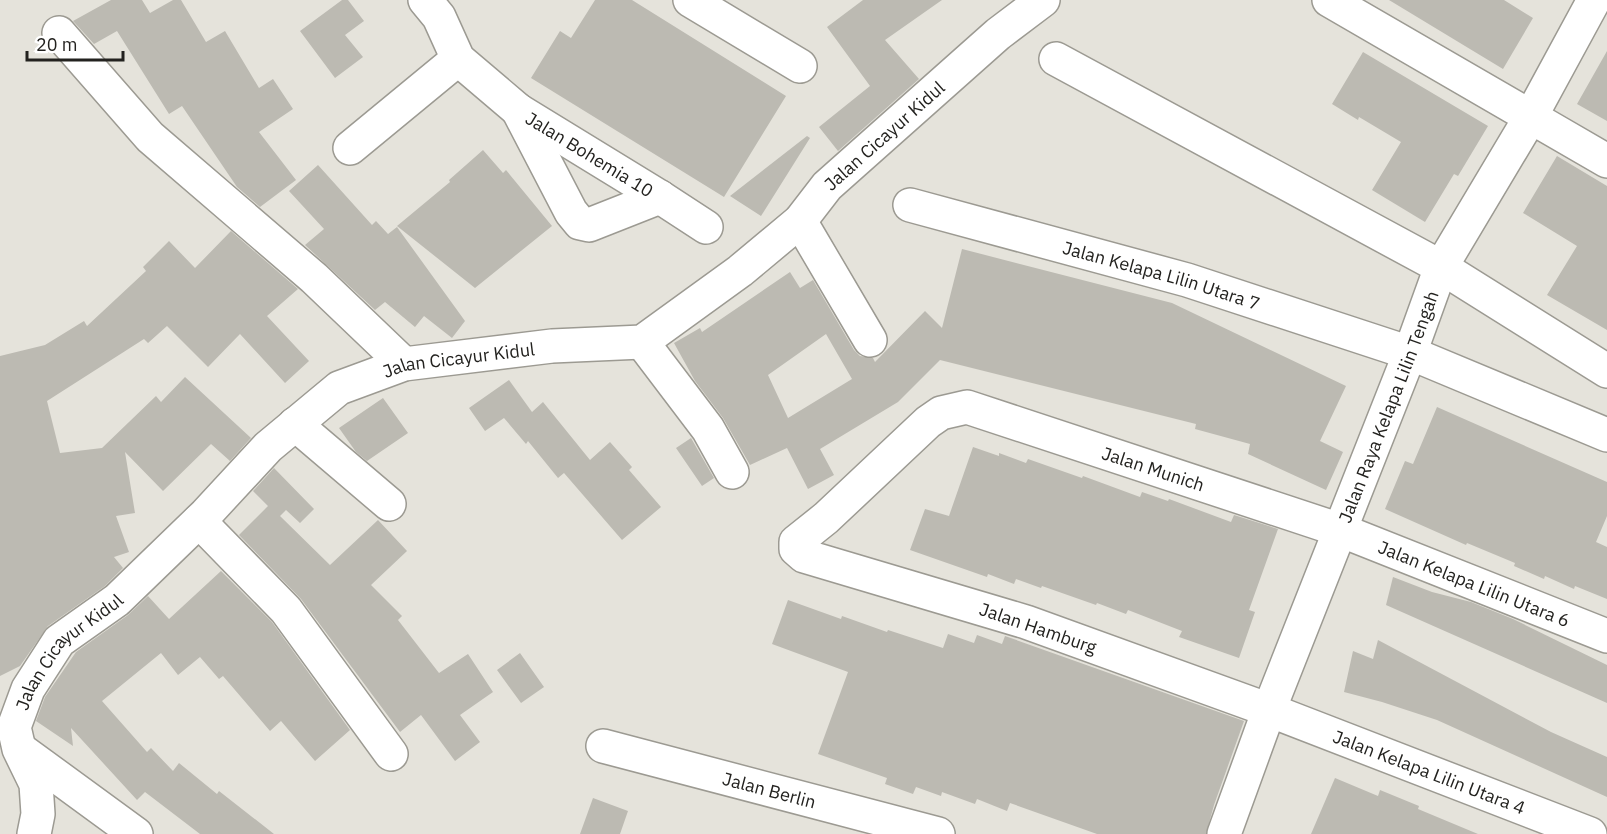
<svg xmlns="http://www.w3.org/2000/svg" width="1607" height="834" font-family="'IBM Plex Sans',sans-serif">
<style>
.building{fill:#bcbab2;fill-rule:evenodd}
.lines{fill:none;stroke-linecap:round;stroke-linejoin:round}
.minor-casing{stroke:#9c9a92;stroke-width:36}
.minor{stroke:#fff;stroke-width:33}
.labels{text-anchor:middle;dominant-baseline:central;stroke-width:6;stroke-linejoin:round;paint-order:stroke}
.street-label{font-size:18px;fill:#23221f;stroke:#fff}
</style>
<rect width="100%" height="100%" fill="#e5e3db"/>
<!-- building -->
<path class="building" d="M111 0H142L150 13 173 0H181L206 42 225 31 259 88 273 79 293 109 259 132 296 180 260 207 237 187 182 106 169 114 117 31 94 44 73 21Z
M342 0H348L364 21 345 35 363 57 335 78 300 31Z
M595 0H632L786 96 724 197 531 78 560 31 571 38Z
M863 0H942L885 40 919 79 838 151 819 127 870 86 827 27Z
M1389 0H1504L1533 18 1503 69Z
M1607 51V121L1577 104Z
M1363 52 1488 126 1458 176 1454 174 1425 222 1372 190 1401 142 1359 117 1358 120 1332 104Z
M807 136 810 138 761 216 730 196Z
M483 150 503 173 506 170 552 226 475 288 397 226 450 182 449 180Z
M1557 156 1607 186V330L1547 295 1577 246 1523 213Z
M318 165 372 225 376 221 388 234 397 227 465 321 452 338 424 316 415 327 385 302 375 310 305 245 324 229 289 191Z
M231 231 298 289 267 316 309 361 285 383 240 334 208 367 167 326 148 343 144 339 47 401 60 453 102 448 156 396 161 402 185 377 251 438 230 461 211 444 163 491 125 452 135 513 116 516 129 552 114 557 123 568 105 586 48 626 20 666 0 676V356L45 345 84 321 87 326 146 271 143 267 169 241 195 268Z
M962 249 1172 303 1346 386 1320 441 1343 452 1326 490 1248 454 1250 444 1195 429 1196 424 940 360 898 402 820 449 834 475 808 489 787 448 750 465 723 418 695 381 674 343 700 328 702 332 790 272 800 288 813 280 854 350 860 356 873 358 875 362 925 311 942 328ZM826 334 852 379 788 418 768 375Z
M509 380 532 412 543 402 590 460 610 442 632 467 629 470 661 507 622 540 564 473 558 478 528 441 526 444 504 418 485 431 469 408Z
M383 398 408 433 367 461 356 452 339 428Z
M1437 407 1607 482V516L1596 542 1607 547V599L1575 586 1574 589 1545 576 1544 579 1514 566 1515 563 1467 543 1466 545 1385 509 1405 461 1413 464Z
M691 438 714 478 702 486 676 448Z
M973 447 999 456V453L1026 463 1028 459 1082 478 1083 476 1140 497 1142 492 1168 501 1169 499 1231 522 1234 515 1278 529 1249 610 1255 612 1239 658 1179 637 1182 631 1128 610 1126 614 1097 603 1096 605 1042 586 1041 588 1016 579 1014 584 988 574 987 577 910 550 925 509 949 516Z
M274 468 314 509 300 523 286 510 280 516 330 565 378 520 407 551 371 585 402 616 398 620 439 673 468 654 493 692 460 715 480 742 455 761 421 715 400 732 301 599 239 535 268 506 253 491Z
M221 571 272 622 350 730 315 761 281 721 270 731 223 676 219 679 200 657 178 675 161 653 102 701 147 752 151 748 173 771 179 763 217 794 219 791 274 834H200L145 792 137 800 71 728 73 746 36 721 45 697 76 652 128 615 148 596 169 619Z
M1393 577 1432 592 1471 602 1513 619 1607 665V703L1386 605Z
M788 600 841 619 842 616 887 632 888 630 943 648 948 634 974 643 977 635 1002 644 1005 636 1244 721 1214 805 1206 834H1097L1010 803 1007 811 977 799 975 804 942 792 941 796 916 787 913 794 885 784 887 778 818 754 848 672 772 644Z
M1378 640 1551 732 1607 757V797L1437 720 1382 702 1344 692 1353 651 1373 659Z
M520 653 544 687 521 703 497 670Z
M1335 778 1378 796 1380 790 1419 806 1418 809 1478 834H1311Z
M593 798 628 811 620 834H580Z"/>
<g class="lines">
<!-- minor casing -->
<g class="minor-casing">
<g id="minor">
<path id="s1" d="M425 0 439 17 458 59 518 110 660 197 706 227"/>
<path d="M690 0 800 66"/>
<path d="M1329 0 1607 161"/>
<path d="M59 33 150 137 314 278 404 364"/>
<path d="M1056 59 1441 267 1607 371"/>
<path d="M518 110 571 212 580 223 589 225 660 197"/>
<path d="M350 148 458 59"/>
<path id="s2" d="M910 205 1187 280 1410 353 1607 435"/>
<path d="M800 221 870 340"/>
<path d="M642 342 708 429 732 472"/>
<path d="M295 424 389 504"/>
<path d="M199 521 286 610 391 754"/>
<path id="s3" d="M603 746 938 834"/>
<path d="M21 750 136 834"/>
<path id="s4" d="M34 834 38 814 36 784 19 749 14 727 28 689 59 641 117 600 206 514 268 447 339 388 404 364 552 346 642 342 740 271 800 221 827 186 998 34 1043 0"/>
<path id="s5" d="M1224 834 1269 710 1410 353 1441 267 1530 118 1594 0"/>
<path id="s6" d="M1590 834 1269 710 1026 622 804 556 796 549V542L826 518 928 422 941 413 967 407 1340 530 1607 636"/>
</g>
</g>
<!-- minor -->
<use href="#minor" class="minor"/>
</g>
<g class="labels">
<!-- street labels -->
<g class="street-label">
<text stroke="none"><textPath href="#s4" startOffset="1216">Jalan Cicayur Kidul</textPath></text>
<text stroke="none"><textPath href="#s1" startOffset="231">Jalan Bohemia 10</textPath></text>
<text stroke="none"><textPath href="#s2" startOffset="261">Jalan Kelapa Lilin Utara 7</textPath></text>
<text stroke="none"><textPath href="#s4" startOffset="712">Jalan Cicayur Kidul</textPath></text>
<text stroke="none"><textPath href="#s5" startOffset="458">Jalan Raya Kelapa Lilin Tengah</textPath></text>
<text stroke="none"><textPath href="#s6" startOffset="1269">Jalan Munich</textPath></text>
<text stroke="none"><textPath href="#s6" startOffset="1610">Jalan Kelapa Lilin Utara 6</textPath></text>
<text transform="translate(1038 628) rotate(19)">Jalan Hamburg</text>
<text stroke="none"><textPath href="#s4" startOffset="208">Jalan Cicayur Kidul</textPath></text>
<text transform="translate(1429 772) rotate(21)">Jalan Kelapa Lilin Utara 4</text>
<text stroke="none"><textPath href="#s3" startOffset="172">Jalan Berlin</textPath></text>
</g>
</g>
<!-- scale -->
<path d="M27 51v9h96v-9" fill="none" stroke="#23221f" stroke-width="3"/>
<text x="36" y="51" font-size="18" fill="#23221f" stroke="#ffffff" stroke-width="4.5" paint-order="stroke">20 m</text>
</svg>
